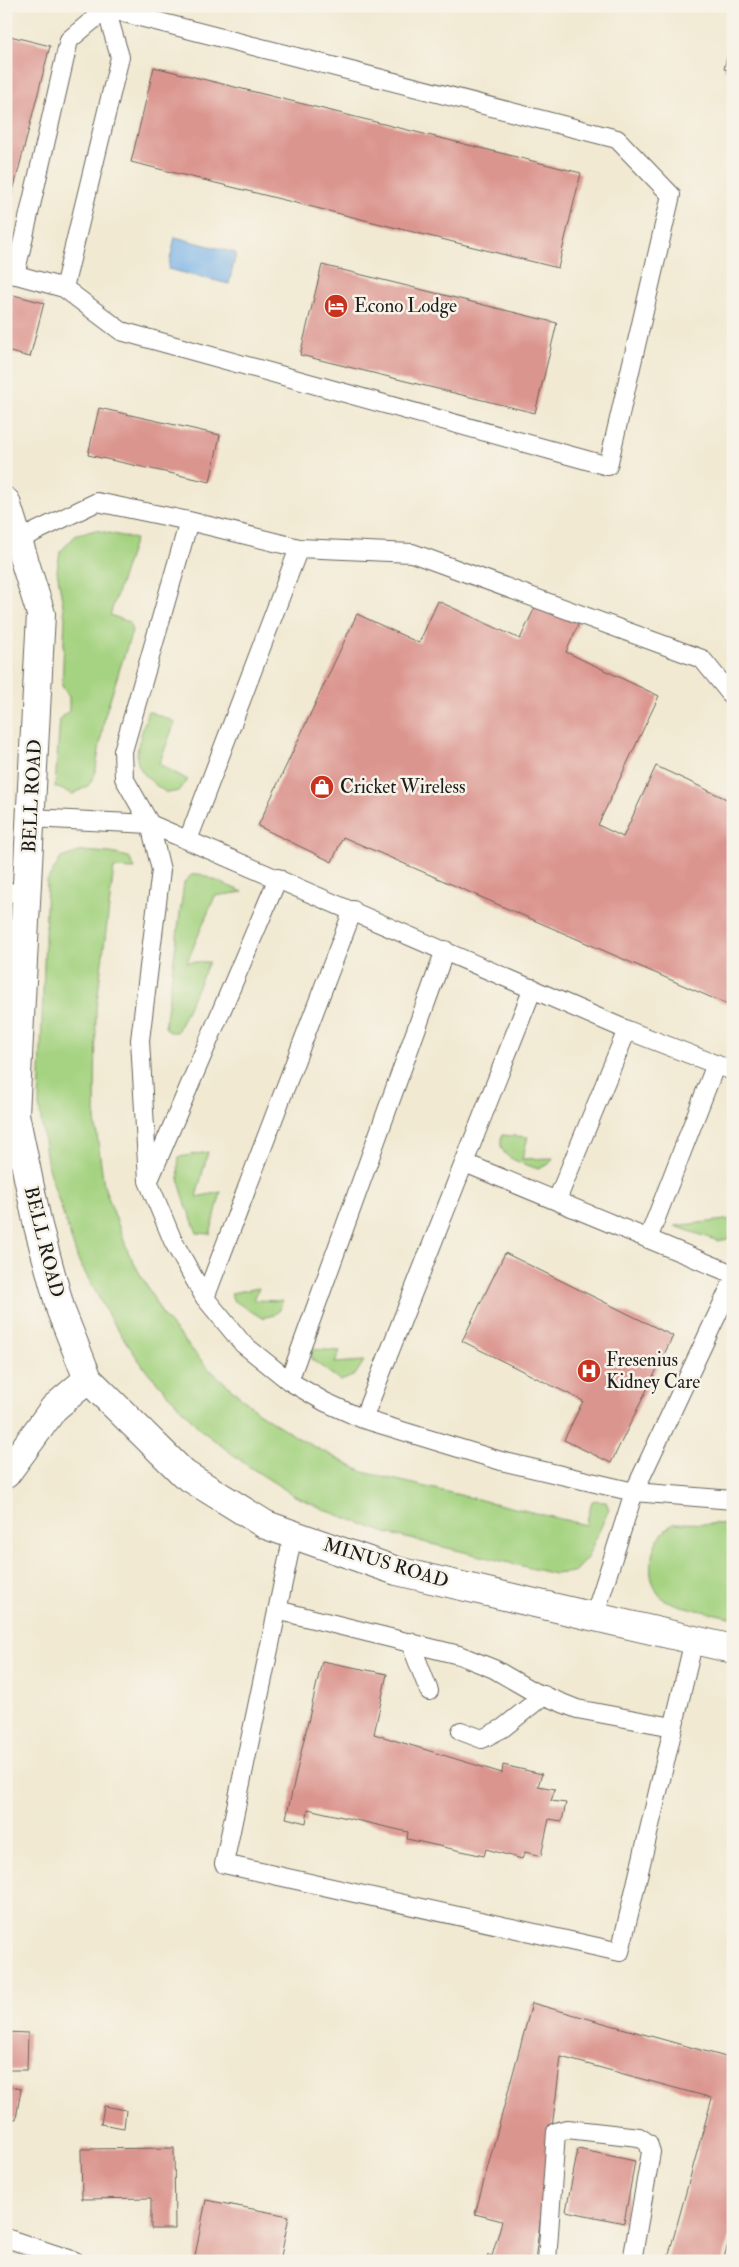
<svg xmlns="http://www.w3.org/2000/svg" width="739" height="2267" font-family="'IM FELL Double Pica',serif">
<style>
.green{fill:#a5d381;stroke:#60784e}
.water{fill:#76b1e7;stroke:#496682}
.building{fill:#db958f}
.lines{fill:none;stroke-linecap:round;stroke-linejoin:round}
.lane-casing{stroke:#67645c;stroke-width:20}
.street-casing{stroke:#67645c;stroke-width:30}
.secondary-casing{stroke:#67645c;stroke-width:30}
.lane{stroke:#fff;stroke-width:18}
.street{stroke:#fff;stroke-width:28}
.secondary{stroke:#fff;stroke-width:28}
.labels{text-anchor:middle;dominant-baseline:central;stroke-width:5;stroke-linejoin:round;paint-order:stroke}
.poi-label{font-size:19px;fill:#1c1c1c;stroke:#f7f3e8;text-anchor:start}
.street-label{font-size:19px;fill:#1c1c1c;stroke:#f7f3e8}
</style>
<rect width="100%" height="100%" fill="#f7f3e8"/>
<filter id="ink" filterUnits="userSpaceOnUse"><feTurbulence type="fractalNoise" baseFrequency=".02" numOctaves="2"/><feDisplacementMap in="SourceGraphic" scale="10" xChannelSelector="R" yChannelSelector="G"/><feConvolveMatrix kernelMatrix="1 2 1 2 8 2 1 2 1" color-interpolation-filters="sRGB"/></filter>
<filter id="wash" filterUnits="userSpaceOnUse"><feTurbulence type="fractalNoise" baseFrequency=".0096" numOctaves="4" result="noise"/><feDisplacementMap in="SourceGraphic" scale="20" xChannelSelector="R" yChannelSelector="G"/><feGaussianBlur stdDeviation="1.12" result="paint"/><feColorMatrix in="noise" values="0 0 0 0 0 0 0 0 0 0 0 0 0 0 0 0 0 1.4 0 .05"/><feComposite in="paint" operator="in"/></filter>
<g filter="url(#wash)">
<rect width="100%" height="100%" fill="#f1e9d2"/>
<!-- green -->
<path class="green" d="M96 530 135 539 110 615 129 622 132 631 105 715 95 774 88 786 73 794 55 787 60 718 69 711V697L62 686 65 618 57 570 60 552 76 535Z
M148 711 175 722 159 764 188 780 179 791 167 793C156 786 138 773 137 758 136 748 145 722 148 711Z
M82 851 110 853 129 857 135 869 114 868 96 1009 95 1120 104 1186 129 1254 164 1317 208 1368 258 1412 298 1438 363 1472 586 1525 592 1501 606 1502 609 1509 587 1558 574 1572 555 1574 386 1533 330 1512 295 1496 248 1466 201 1430 145 1369 111 1320 78 1260 48 1168 39 1105 47 881 61 858Z
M200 874 243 892 215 896 187 962H209L177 1032H169L165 1027 184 883 191 875Z
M502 1135 528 1137 522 1159 553 1158 549 1164 538 1169C520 1162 495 1158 502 1135Z
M208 1152 196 1197 221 1192 210 1234 197 1233C188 1209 175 1183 179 1157Z
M733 1219V1232L728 1239 718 1241 675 1226Z
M259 1288 254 1300 282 1301 280 1310 274 1315 262 1318 233 1300 231 1293Z
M311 1349 340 1351 335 1363 364 1361 355 1375 341 1381 311 1359Z
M673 1523 733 1524V1618C719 1614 671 1606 662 1598 653 1589 649 1574 651 1562 654 1542 658 1537 673 1523Z"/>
<!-- water -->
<path class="water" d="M175 237 236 253 229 284 168 269Z"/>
<g id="blocks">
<!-- building -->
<path class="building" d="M6 35 50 46 10 203 6 202Z
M732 35H733V71L724 69Z
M154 67 581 173 558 268 131 162Z
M322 265 557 323 535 413 300 355Z
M6 293 44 303 30 357 6 351Z
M99 408 220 435 210 482 88 455Z
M438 601 520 639 537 603 579 623 566 652 659 696 598 825 623 837 656 766 733 802V1007L343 837 332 862 258 826 357 614 419 643Z
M505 1253 673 1336 611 1463 564 1440 583 1401 462 1341Z
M322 1661 387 1674 374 1734 502 1773 503 1765 542 1774 538 1786 555 1789 551 1801 566 1803 562 1821 549 1819 541 1856 525 1852 522 1859 486 1849 484 1856 407 1839 408 1832 308 1809 306 1823 286 1818Z
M532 2003 733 2059V2226L723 2261H667L712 2098 561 2057 535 2261H486L488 2255 492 2256 502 2221 475 2214Z
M6 2032 28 2033 27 2070H6Z
M6 2086 21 2089 16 2119 6 2118Z
M104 2106 126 2110 124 2128 101 2124Z
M174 2148 175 2229H151V2198L82 2199 81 2149Z
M578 2149 635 2161 624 2223 566 2211Z
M206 2200 289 2216 280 2261H194Z"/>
</g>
</g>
<g filter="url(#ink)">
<use href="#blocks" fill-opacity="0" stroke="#67645c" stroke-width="1"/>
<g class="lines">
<!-- lane casing -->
<g class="lane-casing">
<path id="lane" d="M6 272 64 288 121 331 608 466 671 195 617 139 97 6
M15 275 69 40 106 9
M64 288 120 57 106 9
M189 521 123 751 124 778 150 824 627 1030 733 1071
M10 544 97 502 189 521 299 548 412 553 702 659 733 697
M31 818 150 824 161 870 140 1040 148 1181 173 1241 205 1298 243 1344 289 1381 325 1402 363 1419 501 1461 634 1492 733 1500
M188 840 299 548
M6 891 26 896
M465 1163 733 1274
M150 1178 278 878
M557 1200 627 1030
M648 1239 716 1064
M205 1298 353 910
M289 1381 445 950
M363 1419 533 988
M293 1535 224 1864 620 1952 694 1640
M277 1610 459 1655 494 1669 532 1691 577 1709 673 1727
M594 1617 634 1492 733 1281
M410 1642 429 1691
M461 1731 482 1739 503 1728 544 1695
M6 2238 75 2261
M547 2261 556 2132 567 2129 639 2137 648 2143 651 2152 632 2261"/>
</g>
<!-- street casing -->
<g class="street-casing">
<path id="street" d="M6 1474 54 1408 88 1379"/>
</g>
<!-- secondary casing -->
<g class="secondary-casing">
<path id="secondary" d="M6 502 41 614 15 1114 38 1226 61 1311 88 1379 184 1474 266 1525 397 1571 733 1649"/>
</g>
<!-- lane -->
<use href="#lane" class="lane"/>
<!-- street -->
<use href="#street" class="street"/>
<!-- secondary -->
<use href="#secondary" class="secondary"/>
</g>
</g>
<!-- icons -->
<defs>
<g id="hotel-disc" transform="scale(1.25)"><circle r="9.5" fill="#c8321e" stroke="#f7f3e8"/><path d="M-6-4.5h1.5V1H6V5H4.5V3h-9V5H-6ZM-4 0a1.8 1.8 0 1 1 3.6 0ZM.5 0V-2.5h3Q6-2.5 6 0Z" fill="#fff"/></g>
<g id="shop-disc" transform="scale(1.25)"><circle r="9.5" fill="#c8321e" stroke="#f7f3e8"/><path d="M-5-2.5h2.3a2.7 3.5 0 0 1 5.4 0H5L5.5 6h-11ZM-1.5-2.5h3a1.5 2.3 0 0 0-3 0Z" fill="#fff"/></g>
<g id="hospital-disc" transform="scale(1.25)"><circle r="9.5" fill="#c8321e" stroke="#f7f3e8"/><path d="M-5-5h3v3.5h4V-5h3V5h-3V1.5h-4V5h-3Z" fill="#fff"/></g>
</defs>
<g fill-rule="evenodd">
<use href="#hotel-disc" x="336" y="306"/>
<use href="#shop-disc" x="322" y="787"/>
<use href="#hospital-disc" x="589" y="1371"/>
</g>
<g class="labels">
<!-- poi labels -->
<g class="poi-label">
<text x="354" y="306">Econo Lodge</text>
<text x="340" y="787">Cricket Wireless</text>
<text x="606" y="1360">Fresenius<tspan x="606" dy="22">Kidney Care</tspan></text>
</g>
<!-- street labels -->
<g class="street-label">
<text transform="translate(32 796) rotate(-87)">BELL ROAD</text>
<text transform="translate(44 1242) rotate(76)">BELL ROAD</text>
<text transform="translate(386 1563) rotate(17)">MINUS ROAD</text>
</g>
</g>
<!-- margin -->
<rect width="739" height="2267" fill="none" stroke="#f7f3e8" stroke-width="25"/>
</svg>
